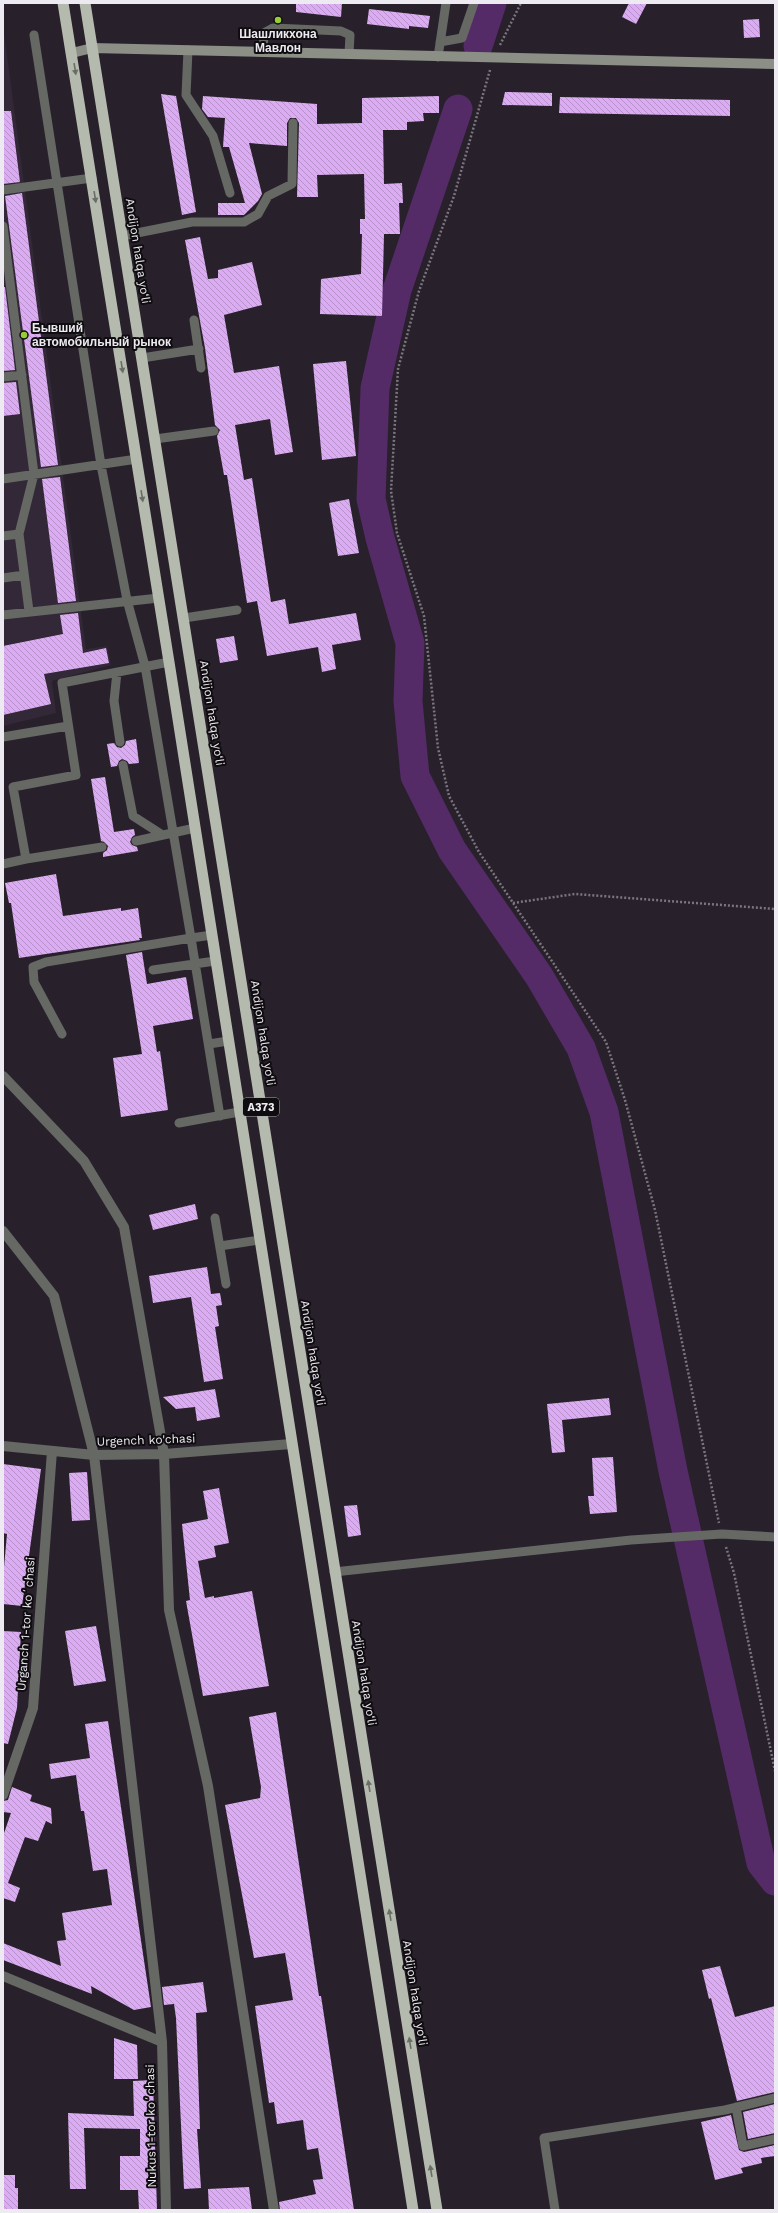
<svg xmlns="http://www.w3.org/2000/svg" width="778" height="2213" font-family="'Work Sans',sans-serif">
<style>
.built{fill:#322837}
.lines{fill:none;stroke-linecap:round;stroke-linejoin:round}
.river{stroke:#542a67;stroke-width:29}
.building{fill:url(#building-back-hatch)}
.path{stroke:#7b757e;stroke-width:2.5;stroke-dasharray:2 2;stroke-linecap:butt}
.service{stroke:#666863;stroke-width:9}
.minor{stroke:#666863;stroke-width:10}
.secondary{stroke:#8b8f86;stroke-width:10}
.trunk{stroke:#b5baae;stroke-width:11}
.oneway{fill:#6a6c67}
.poi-dot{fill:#99cb35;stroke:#0f0c10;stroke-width:1.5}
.labels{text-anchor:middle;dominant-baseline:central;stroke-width:4;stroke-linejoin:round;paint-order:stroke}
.shield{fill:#0f0c10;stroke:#aba7ae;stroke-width:1}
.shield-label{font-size:11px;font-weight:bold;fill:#eeeaf1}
.poi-label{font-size:12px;font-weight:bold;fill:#eeeaf1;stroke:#0f0c10}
.street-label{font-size:12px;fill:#eeeaf1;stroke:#0f0c10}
</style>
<defs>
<pattern id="building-back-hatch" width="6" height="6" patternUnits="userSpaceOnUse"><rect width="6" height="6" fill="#dbabf3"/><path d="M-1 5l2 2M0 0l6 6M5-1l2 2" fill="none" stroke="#b692c8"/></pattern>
</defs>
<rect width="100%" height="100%" fill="#28212b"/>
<!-- built -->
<path class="built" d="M3 25 86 649 107 646 111 665 52 681 56 713 3 726Z"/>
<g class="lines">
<!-- river -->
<path class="river" d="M478 46 492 3
M458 109 397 290 375 388 371 499 380 538 410 643 408 701 415 776 452 850 539 976 581 1048 604 1112 673 1471 761 1863 775 1881"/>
</g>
<!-- building -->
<path class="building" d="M296 3H342L341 17 296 12Z
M629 3H647L636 24 622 17Z
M369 9 430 16 428 28 409 26V29L367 24Z
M759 19 760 37 744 38 743 20Z
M505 92 552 93V106L502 105Z
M161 94 176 96 196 212 182 215Z
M203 96 317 104V124L362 123V98L439 96V113H423L424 121 407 122V130H383L384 184 402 183 403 203H399L400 234H384L382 316 320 314 321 279 361 274 362 234H360V219H365L364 174 317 175 318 197H297L299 123 296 118H290L287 123V146L249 143 262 194 258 201 244 215H218V203H245L229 147H223L225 118 208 117 202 109Z
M560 97 730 100V116L559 113Z
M3 111H11L20 182 3 184Z
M22 193 58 465 41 467 5 196Z
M200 237 208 279 218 278V270L252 262 262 305 224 315 234 373 279 366 293 452 275 455 270 419 235 425 244 480 252 478 271 602 285 599 289 624 356 613 361 640 332 645 336 669 322 672 318 647 267 656 257 601 247 603 227 475H224L217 436 220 430 215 425 205 348 185 240Z
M3 287H5L15 370 3 371Z
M346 361 356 456 322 460 313 364Z
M16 382 20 414 3 416V383Z
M60 477 76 601 58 603 42 479Z
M349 499 359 553 338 556 329 503Z
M78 613 83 653 106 648 109 663 44 674 51 704 3 715V646L63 634 60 615Z
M234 636 238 660 220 663 216 639Z
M136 739 139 763 129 764 127 761 122 759 119 761 117 766 111 767 107 744 114 743 117 747 121 748 125 745 126 741Z
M105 777 114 832 134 829 135 835 132 837 130 842 132 845 137 847 138 851 103 857V853L107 850 108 846 104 842 101 841 91 779Z
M56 874 63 916 121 908V911L138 908 142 938H139L140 940 19 958 11 903H9L5 883Z
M142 952 147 984 186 977 193 1019 153 1026 157 1052 160 1051 168 1110 121 1117 113 1058 142 1054 126 955Z
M195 1204 198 1219 153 1230 149 1215Z
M207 1267 211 1294 220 1293 222 1305 216 1306 219 1326 215 1327 223 1379 204 1382 191 1297 153 1303 149 1276Z
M215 1389 220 1417 197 1421 195 1407 176 1409 163 1397Z
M609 1398 611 1415 562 1420 565 1452 552 1453 547 1404Z
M613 1457 617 1512 590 1514 588 1496H594L592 1458Z
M3 1464 41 1469 22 1606 3 1604V1578L7 1534 3 1533Z
M87 1472 90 1520 72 1521 69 1473Z
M219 1488 229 1543 214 1546 216 1557 198 1561 205 1598 214 1596V1598L252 1591 269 1686 203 1696 186 1601 190 1600 182 1524 208 1519 203 1491Z
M357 1505 361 1535 348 1537 344 1506Z
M96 1626 106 1681 74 1686 65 1631Z
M3 1631 21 1632 17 1708 8 1744 3 1743Z
M276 1712 319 1996H321L354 2210H280L279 2202 316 2194 313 2180 323 2179 318 2148 307 2150 303 2120 277 2124 274 2102 269 2103 255 2006 293 2000 285 1953 254 1958 225 1805 260 1798 261 1787 249 1717Z
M108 1721 151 2007 134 2010 91 1986 92 1994 3 1960V1943L61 1966 57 1941 66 1940 62 1913 112 1905 107 1869 93 1871 84 1811H81L76 1775 51 1779 49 1764 90 1758 85 1724Z
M12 1787 32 1795 30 1801 51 1808 52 1824 46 1821 38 1841 25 1837 8 1883 20 1888 15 1902 3 1898V1836L11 1813 3 1812V1801L8 1800Z
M720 1966 735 2017 775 2006V2092L737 2101 711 1998 709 1999 702 1970Z
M203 1982 207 2012 196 2013 200 2129H197L201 2188 184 2189 176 2018 174 2004 164 2005 162 1987Z
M114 2038 137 2045 138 2079H114Z
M153 2080 157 2210H139L138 2190H120V2156H140V2129L84 2128 86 2189H70L68 2113 134 2116 133 2081Z
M775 2104V2133L748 2139 743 2112Z
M731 2115 739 2150 744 2152 775 2145V2156L761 2158 762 2163 741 2168 743 2173 715 2180 701 2122Z
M3 2175H15V2188H18V2210H3Z
M249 2187 252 2210H209L208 2189Z"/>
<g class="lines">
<!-- path -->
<path class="path" d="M500 45 521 3
M490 70 454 196 419 291 398 369 391 491 397 533 424 616 438 748 449 796 479 852 606 1042 625 1100 655 1210 719 1523
M513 903 575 894 775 909
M726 1547 734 1573 775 1771"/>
<!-- service -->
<path class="service" d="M34 35 101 465 127 600 145 666 191 938 46 962 33 967 34 982 62 1034
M440 42 462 38 474 3
M188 50 186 95 213 136 230 193
M263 52 264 33 273 28 341 31 350 35 349 54
M438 57 446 3
M3 190 92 178
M3 226 34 474 19 534 29 611
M122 236 192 222H244L258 214 268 196 292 184 293 123
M194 320 201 368
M142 358 199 349
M3 377 22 375
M155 439 214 431
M3 479 137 459
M3 536 19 534
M3 578 24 575
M3 615 159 598
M184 618 237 610
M117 672 114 701 120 742
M3 737 68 726
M123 765 133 816 161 834
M136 841 195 828
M102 847 26 859 13 787 76 775 62 683 169 662
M3 864 26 859
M212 935 191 938 220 1116
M153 970 215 961
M209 1044 228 1041
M179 1123 239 1112
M215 1218 226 1284
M220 1246 259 1240
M334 1572 631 1540 722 1534 775 1537
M736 2107 743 2146 775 2139
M555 2210 544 2138 725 2110 775 2098"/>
<!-- minor -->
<path class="minor" d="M3 1076 84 1161 124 1227 164 1454 169 1610 208 1786 274 2210
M3 1231 54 1296 94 1455 162 2042 166 2210
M3 1446 94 1455 164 1454 291 1444
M3 1795 33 1708 52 1451
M3 1976 162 2042"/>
<!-- secondary -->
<path class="secondary" d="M72 53 92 48 775 64"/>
<!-- trunk -->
<path class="trunk" d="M63 3 169 662 413 2210
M85 3 437 2210"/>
</g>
<!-- one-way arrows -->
<defs><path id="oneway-solid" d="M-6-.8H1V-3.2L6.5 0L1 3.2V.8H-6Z"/></defs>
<g class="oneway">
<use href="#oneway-solid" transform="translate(75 69) rotate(81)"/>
<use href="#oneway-solid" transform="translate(95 197) rotate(81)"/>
<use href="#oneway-solid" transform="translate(122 367) rotate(81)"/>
<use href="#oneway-solid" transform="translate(142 496) rotate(81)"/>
<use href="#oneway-solid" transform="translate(369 1786) rotate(-99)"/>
<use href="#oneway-solid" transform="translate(390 1915) rotate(-99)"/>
<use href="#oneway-solid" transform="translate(410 2043) rotate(-99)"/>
<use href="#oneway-solid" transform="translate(431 2171) rotate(-99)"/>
</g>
<!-- markers -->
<g class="poi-dot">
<circle cx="278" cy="20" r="4"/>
<circle cx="24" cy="335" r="4"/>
</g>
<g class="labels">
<!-- shield labels -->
<rect class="shield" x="243" y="1098" width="36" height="18" rx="3"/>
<g class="shield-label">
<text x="261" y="1107">A373</text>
</g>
<!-- poi labels -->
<g class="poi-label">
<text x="278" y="34">Шашликхона<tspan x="278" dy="14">Мавлон</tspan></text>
<text x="32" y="328" text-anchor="start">Бывший<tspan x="32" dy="14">автомобильный рынок</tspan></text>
</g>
<!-- street labels -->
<g class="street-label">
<text transform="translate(138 251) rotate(81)">Andijon halqa yo‘li</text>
<text transform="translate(212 713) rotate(81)">Andijon halqa yo‘li</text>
<text transform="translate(263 1033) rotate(81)">Andijon halqa yo‘li</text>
<text transform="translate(313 1353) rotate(81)">Andijon halqa yo‘li</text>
<text transform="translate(146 1440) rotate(-2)">Urgench ko'chasi</text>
<text transform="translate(26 1624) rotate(-86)">Urganch 1-tor koʻchasi</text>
<text transform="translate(364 1673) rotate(81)">Andijon halqa yo‘li</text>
<text transform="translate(415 1993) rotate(81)">Andijon halqa yo‘li</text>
<text transform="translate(151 2126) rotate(-91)">Nukus 1-tor koʻchasi</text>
</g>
</g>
<!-- border -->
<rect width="778" height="2213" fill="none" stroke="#eeeaf1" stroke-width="8"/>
</svg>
